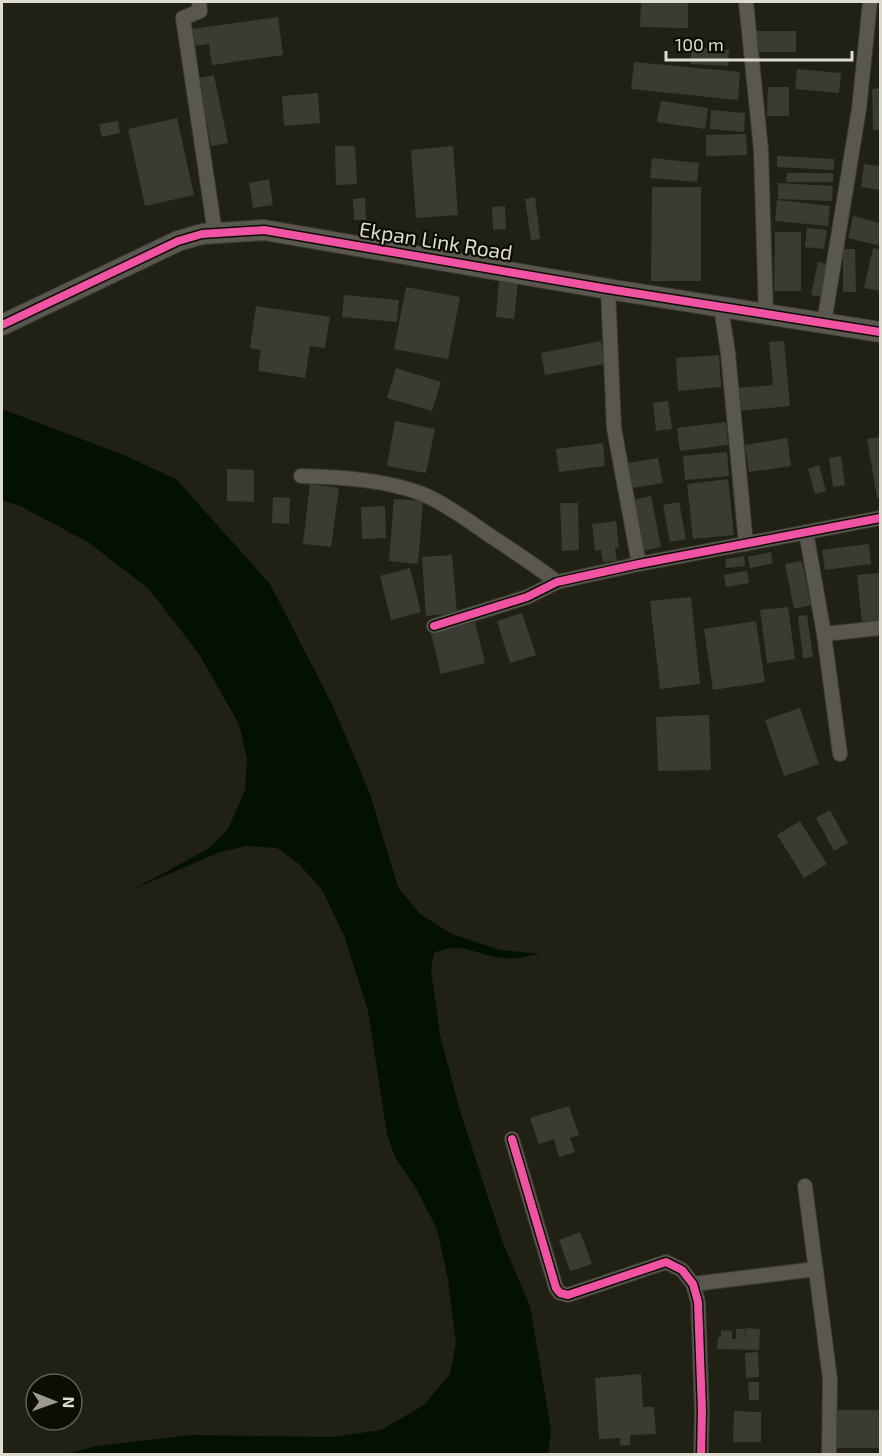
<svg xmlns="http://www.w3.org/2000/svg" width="882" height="1456" font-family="'Exo 2',sans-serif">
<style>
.water{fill:#031102}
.building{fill:#3a3b32}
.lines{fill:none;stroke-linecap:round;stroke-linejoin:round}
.street-casing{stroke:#3d3c33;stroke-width:16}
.secondary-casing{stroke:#3d3c33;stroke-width:22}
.street{stroke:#59574f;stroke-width:14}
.secondary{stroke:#59574f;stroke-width:20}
.cycleway-casing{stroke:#0e0d05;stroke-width:11}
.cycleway{stroke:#f153a3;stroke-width:8}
.labels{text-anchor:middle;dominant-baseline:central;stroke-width:4.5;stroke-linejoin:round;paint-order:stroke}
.street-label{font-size:21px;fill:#dedccf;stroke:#0e0d05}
</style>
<rect width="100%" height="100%" fill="#212015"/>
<!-- water -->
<path class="water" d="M2 409 121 454 176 479 270 584 333 706 370 794 398 887 420 914 452 934 500 950 541 954C529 955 515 960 503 958 477 956 462 940 434 953L431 970 440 1035 460 1111 503 1243 530 1306 551 1430 548 1454H65L97 1446 192 1435 332 1437 381 1430 424 1405 450 1374 456 1344 448 1279 437 1229 416 1188 395 1157 387 1134 368 1011 344 935 322 890 299 864 277 848 247 846 220 852 134 889 208 849 228 829 245 790 247 759 239 724 199 654 149 589 88 542 20 506 2 500Z"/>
<!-- building -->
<path class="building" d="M641 2H688V28L640 27Z
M278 17 283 55 212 65 209 44 194 46 192 29Z
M755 31H796V52H755Z
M692 47 729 50 728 66 690 64Z
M634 62 740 72 738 100 631 89Z
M797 69 841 73 839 93 795 89Z
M214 75 228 143 211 146 198 78Z
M768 87H789V116H767Z
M880 88V130H873L872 89Z
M318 93 320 123 284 126 282 96Z
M661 101 708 108 705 129 657 122Z
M711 110 745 113 744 132 710 129Z
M177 118 194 195 145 206 128 129Z
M118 121 120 133 102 137 99 124Z
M746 134 747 155 706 156V135Z
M335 146H355L357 184 336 185Z
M453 146 458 215 416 218 411 150Z
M777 156 834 159V170L777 167Z
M652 158 699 163 697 182 650 178Z
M864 164 880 166V190L861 187Z
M787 173H833V182H786Z
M269 179 273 205 253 208 249 183Z
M778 183 833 186 832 201 778 199Z
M652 187H701V281H651Z
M535 197 540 239 531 240 525 199Z
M365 198 366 220H354L353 199Z
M777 200 830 206 828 226 775 221Z
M505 206 506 229 493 230 492 207Z
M853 216 880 223V246L848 238Z
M807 228 827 230 824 249 805 247Z
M775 232H801V291H774Z
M873 248 880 249V291L864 288Z
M843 249H855L856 292H843Z
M818 262 829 264 821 297 811 295Z
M499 281 518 283 514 319 496 317Z
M406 287 460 297 448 359 394 349Z
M344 295 399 300 397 322 342 317Z
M256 306 330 317 325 348 310 346 305 378 258 371 261 350 250 348Z
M601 341 605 364 545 375 541 353Z
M784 341 790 406 738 411 736 388 773 385 769 342Z
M719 355 721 387 678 391 676 358Z
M396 368 441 382 432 411 387 398Z
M668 401 672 429 656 431 653 403Z
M395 421 435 429 426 473 387 466Z
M726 422 728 445 680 451 677 428Z
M880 437V498H877L867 439Z
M787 438 791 466 749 472 745 445Z
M603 443 605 466 559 472 556 449Z
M727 452 729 476 685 480 683 456Z
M841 456 845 485 833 487 829 458Z
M658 458 663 483 632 488 628 463Z
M819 465 826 491 815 494 808 469Z
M227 469 254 470V502L227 501Z
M728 479 734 535 693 539 687 484Z
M310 484 339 488 331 547 303 544Z
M651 496 661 547 643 551 633 500Z
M273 497 290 498 289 524 272 523Z
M394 499 423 501 418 564 389 561Z
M679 502 686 539 670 542 663 505Z
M560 503H578L579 550 562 551Z
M385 506 386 538 362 539 361 507Z
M616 521 619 547 615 548 617 561 603 562 601 550 595 551 592 524Z
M869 544 871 564 825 570 822 550Z
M771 552 773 563 750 568 748 557Z
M452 555 457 613 426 616 422 557Z
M744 556 745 566 726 568 725 559Z
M802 561 811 605 794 609 785 564Z
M410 568 421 612 391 620 380 576Z
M747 571 749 583 726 587 724 575Z
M880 573V620L862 622 857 575Z
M691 597 700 684 660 689 650 601Z
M788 607 795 659 767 663 760 610Z
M522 613 536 655 510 663 497 621Z
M807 615 813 657 803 658 798 616Z
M756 621 765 682 713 690 704 629Z
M475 622 485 663 441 674 431 634Z
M800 708 819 764 784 776 765 720Z
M709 715 711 770 658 771 656 717Z
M830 810 848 843 834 851 816 818Z
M800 821 827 864 804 878 777 835Z
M569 1106 579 1135 570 1138 575 1152 559 1157 554 1139 539 1144 530 1118Z
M580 1232 592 1264 570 1271 559 1240Z
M746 1328 760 1329 759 1350 717 1349 718 1337H721V1330L732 1331V1339H736V1329H745L746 1338Z
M758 1352 759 1377 746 1378 745 1353Z
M641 1374 643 1407H654L656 1434 630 1435V1445L620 1446V1438L599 1439 595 1378Z
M748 1382H759V1400H749Z
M836 1410H880V1448H836Z
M734 1411 761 1412V1442H733Z"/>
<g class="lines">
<!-- street casing -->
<g class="street-casing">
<path id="street" d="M199 2 200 11 183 18 215 233
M746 2 761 150 766 315
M608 289 614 428 639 564
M721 307 728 353 746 544
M824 323 859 109 870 2
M301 476C340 477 391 480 427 496 449 506 469 521 489 535 512 550 535 565 557 582
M806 532 824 634 840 754
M434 626 527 597 557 582 639 564 880 518
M824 634 880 628
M512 1139 556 1288 560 1293 568 1295 666 1262 682 1270 693 1284 698 1302 702 1411 701 1454
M805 1186 830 1379 829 1454
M693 1284 816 1269"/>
</g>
<!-- secondary casing -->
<g class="secondary-casing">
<path id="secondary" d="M2 325 178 241 202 234 264 230 608 289 880 332"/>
</g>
<!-- street -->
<use href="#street" class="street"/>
<!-- secondary -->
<use href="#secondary" class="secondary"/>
<!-- cycleway casing -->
<g class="cycleway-casing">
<path id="cycleway" d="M2 325 178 241 202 234 264 230 608 289 880 332
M434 626 527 597 557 582 639 564 880 518
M512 1139 556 1288 560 1293 568 1295 666 1262 682 1270 693 1284 698 1302 702 1411 701 1454"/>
</g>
<!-- cycleway -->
<use href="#cycleway" class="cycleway"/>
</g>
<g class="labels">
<!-- street labels -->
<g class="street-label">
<text transform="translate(436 240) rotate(9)">Ekpan Link Road</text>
</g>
</g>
<!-- border -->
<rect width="882" height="1456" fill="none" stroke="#dedccf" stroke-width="6"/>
<!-- north arrow -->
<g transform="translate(54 1402) rotate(91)"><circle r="28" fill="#0e0d05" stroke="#616056" stroke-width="1.5"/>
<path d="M0-4.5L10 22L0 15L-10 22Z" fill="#9c9a8e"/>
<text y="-9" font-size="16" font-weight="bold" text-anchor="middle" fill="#dedccf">N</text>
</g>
<!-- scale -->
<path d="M666 51v9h186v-9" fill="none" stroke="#dedccf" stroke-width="3"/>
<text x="675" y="51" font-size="18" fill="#dedccf" stroke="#0e0d05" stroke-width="4.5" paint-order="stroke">100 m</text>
</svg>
